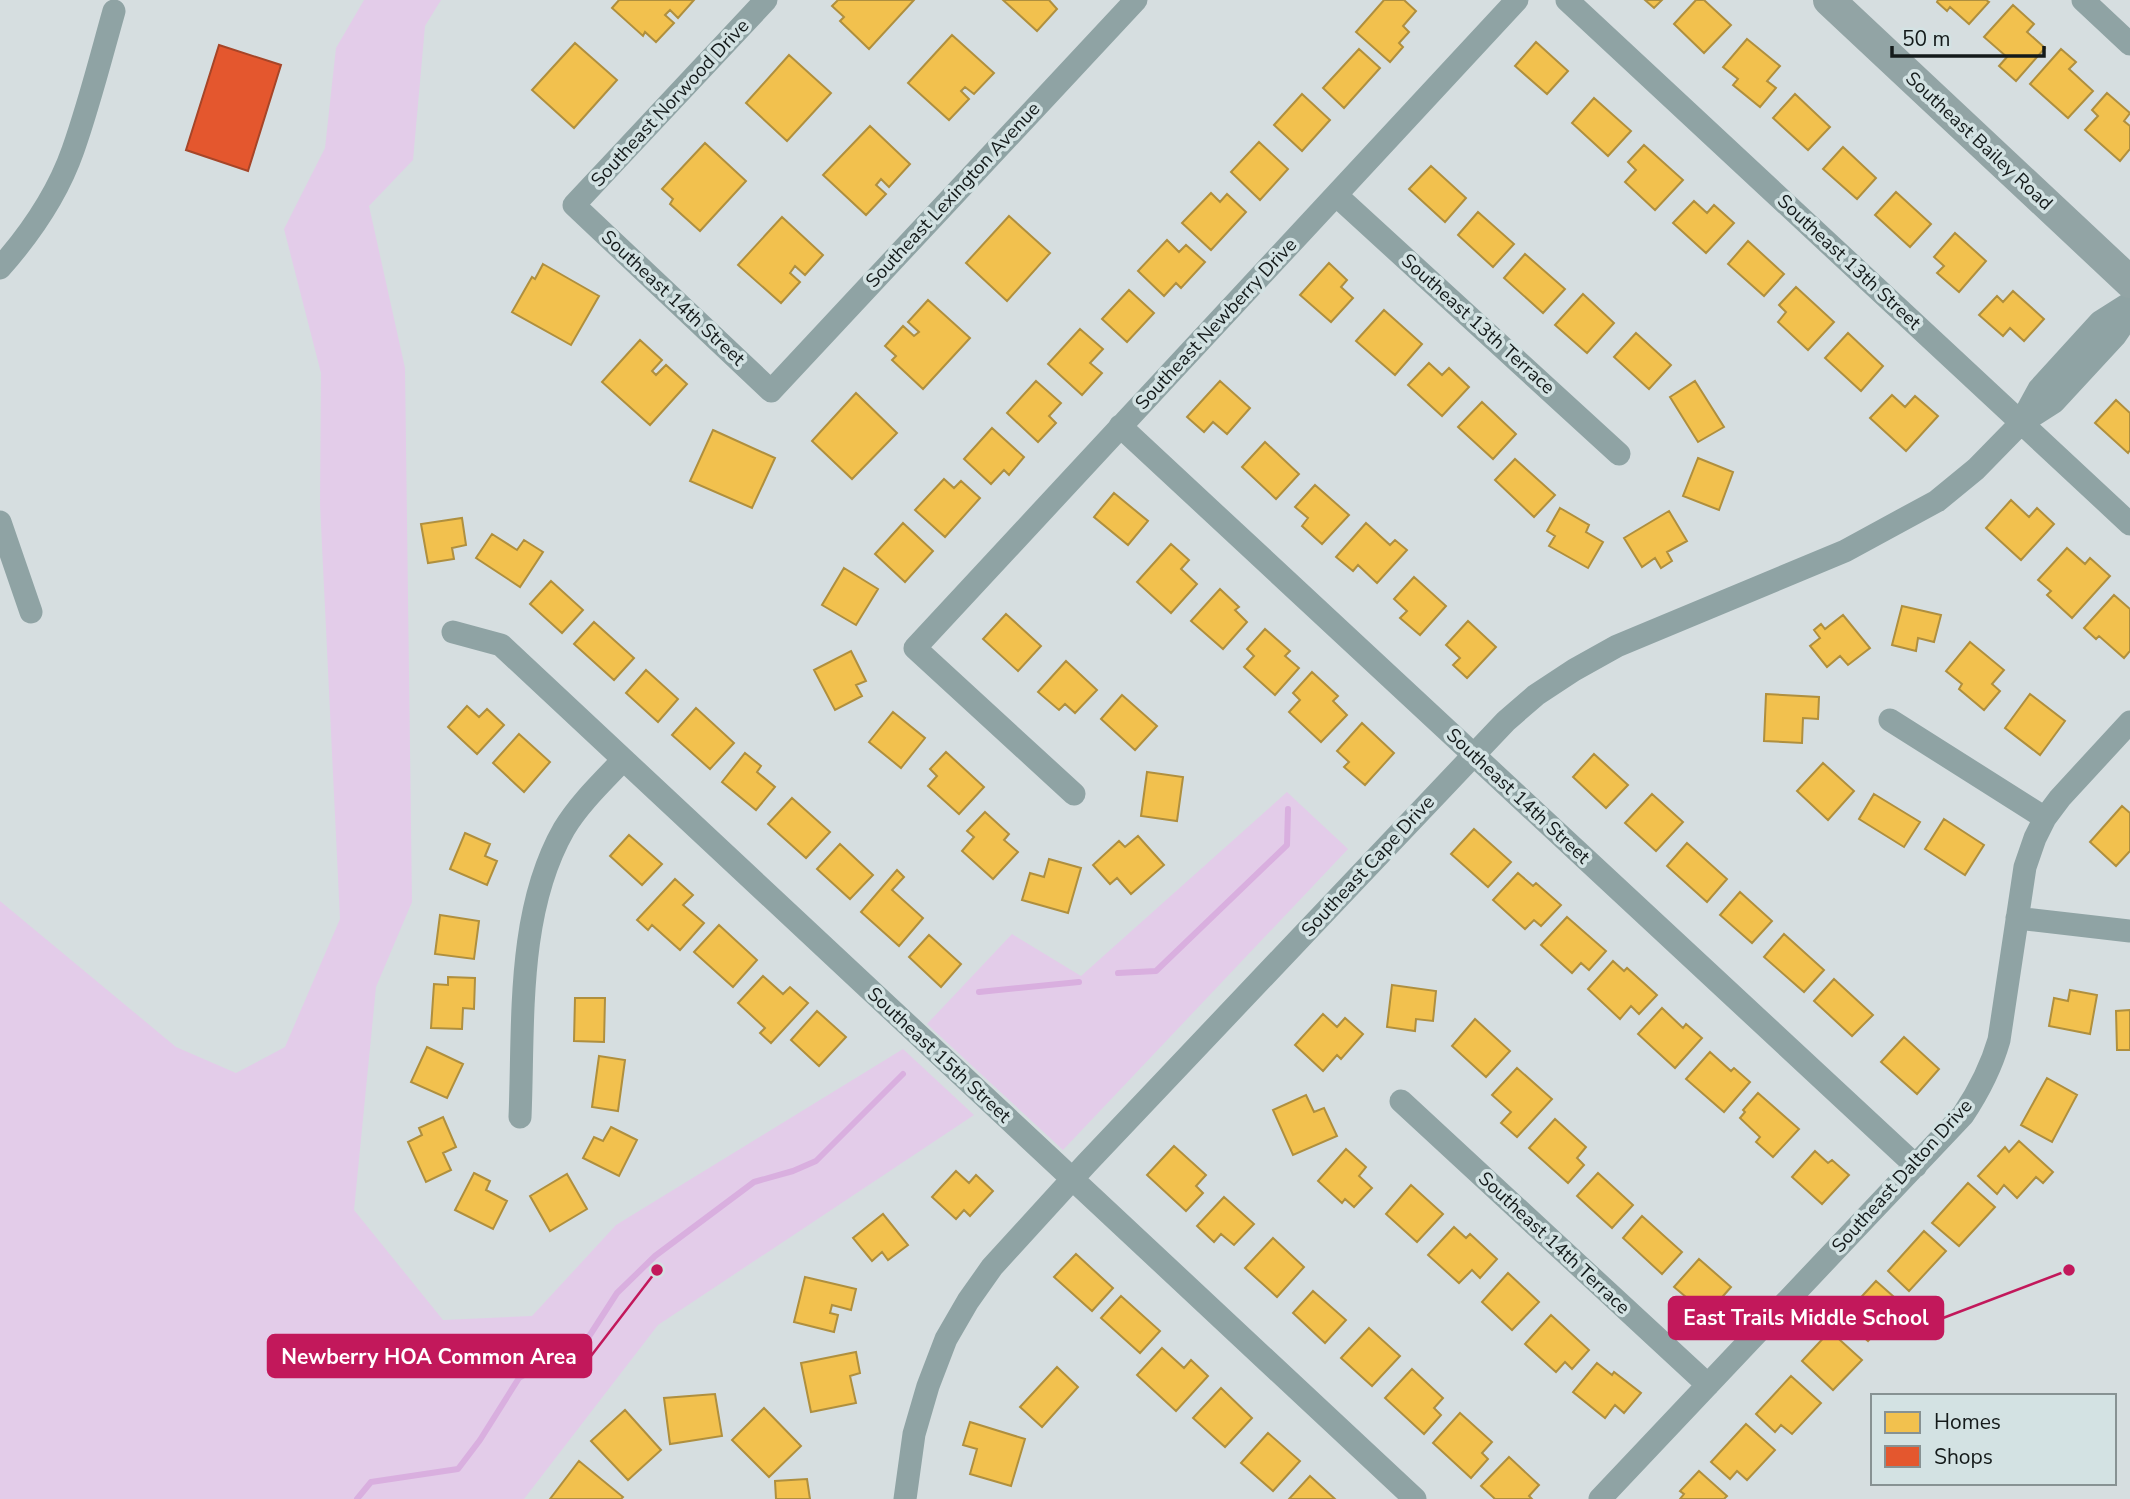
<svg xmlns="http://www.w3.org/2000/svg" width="2130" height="1499" font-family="'Nunito Sans',sans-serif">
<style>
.green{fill:#e3cce9}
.homes{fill:#f2c14e;stroke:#af8f3e;stroke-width:2}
.shops{fill:#e4572e;stroke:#a64528;stroke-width:2}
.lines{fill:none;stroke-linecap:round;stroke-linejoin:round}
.stream{stroke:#d9afdf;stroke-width:6}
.street{stroke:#8fa3a4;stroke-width:23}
.secondary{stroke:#92a4a5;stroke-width:32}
.labels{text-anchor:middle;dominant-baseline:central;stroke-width:7;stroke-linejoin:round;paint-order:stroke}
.street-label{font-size:19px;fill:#141a1a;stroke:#d3e2e3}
.leader{fill:none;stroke:#c2185b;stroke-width:2.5}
.callout-dot{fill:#c2185b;stroke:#d3e2e3;stroke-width:2.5}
.callout{fill:#c2185b;stroke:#c2185b;stroke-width:2.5}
.callout-label{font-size:21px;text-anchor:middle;font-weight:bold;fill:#fff}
</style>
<rect width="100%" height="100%" fill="#d6dee0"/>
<!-- green -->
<path class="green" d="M364 0H441L425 26 413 160 369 206 405 368 412 902 376 987 354 1210 443 1320 532 1316 616 1225 903 1049 974 1115 658 1325 524 1499H0V901L176 1047 236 1073 285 1047 340 919 320 504 321 373 284 229 325 148 336 48Z
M1287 792 1348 849 1063 1150 927 1024 1012 934 1081 976Z"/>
<!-- homes -->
<path class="homes" d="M619 0H694L678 18 670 10 665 15 674 23 656 42 645 32 643 36 612 8Z
M838 0H914L869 49 840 21 844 17 832 6Z
M1003 0H1049L1057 9 1037 31Z
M1384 0H1404L1416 11 1403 26 1409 32 1399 43 1403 47 1390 62 1356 32Z
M1645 0H1662L1654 8Z
M1696 0H1704L1731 25 1704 53 1674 24Z
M1938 0H1986L1989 2 1969 24 1950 7 1947 11 1937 2Z
M2013 5 2034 24 2027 32 2045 48 2016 81 1999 66 2007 57 1984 37Z
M952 35 994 73 974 94 965 87 961 91 969 99 949 120 908 83Z
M1747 39 1780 66 1767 81 1776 88 1760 107 1733 85 1738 79 1723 67Z
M1536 42 1568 71 1547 94 1515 66Z
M575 43 617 80 574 128 532 90Z
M1359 49 1380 68 1344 108 1323 88Z
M2061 49 2076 62 2069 69 2093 91 2068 118 2030 84Z
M789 55 831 93 787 141 746 103Z
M2107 93 2130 113 2124 121 2130 126V149L2120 161 2085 130 2098 116 2092 110Z
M1302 94 1330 120 1302 151 1274 125Z
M1795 94 1830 127 1808 150 1773 118Z
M1594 98 1631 131 1608 156 1572 123Z
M870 126 910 164 889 187 881 179 876 185 886 194 866 215 823 175Z
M1259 142 1288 169 1260 200 1231 172Z
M705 143 746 181 700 231 670 204 673 199 662 189Z
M1644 145 1683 180 1655 210 1625 182 1636 170 1628 162Z
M1843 147 1876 178 1857 199 1823 169Z
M1431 166 1466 198 1445 222 1409 189Z
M1896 192 1931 224 1910 247 1875 215Z
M1211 193 1220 202 1227 194 1246 212 1211 250 1182 223Z
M1694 201 1707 213 1714 205 1734 223 1706 253 1673 223Z
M1478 212 1514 244 1493 267 1458 235Z
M1009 216 1050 253 1007 301 966 263Z
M782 217 823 255 805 275 795 266 790 273 800 282 781 303 738 265Z
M1955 233 1986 261 1959 292 1937 273 1944 266 1934 257Z
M1167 240 1179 252 1186 245 1205 262 1181 288 1176 283 1164 296 1138 271Z
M1748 241 1784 274 1764 296 1728 264Z
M1525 254 1565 289 1543 313 1504 278Z
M1329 263 1347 280 1341 287 1353 298 1331 322 1300 295Z
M543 264 599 296 571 345 512 312 532 277 535 279Z
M1796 287 1834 322 1808 350 1778 322 1786 312 1779 305Z
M1129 290 1154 313 1127 342 1102 319Z
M2013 291 2044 319 2024 341 2010 328 2003 336 1979 315 1997 296 2003 302Z
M1583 294 1614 323 1587 353 1555 325Z
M928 300 970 338 923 389 892 360 896 356 885 346 903 326 914 336 919 332 908 322Z
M1384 310 1422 344 1395 375 1356 341Z
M1080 329 1103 349 1090 363 1102 373 1082 395 1048 364Z
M1636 333 1671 365 1649 389 1614 357Z
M1848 333 1883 366 1861 391 1825 358Z
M640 340 662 360 652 371 656 375 666 365 687 384 650 425 602 382Z
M1429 363 1442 375 1449 368 1469 387 1442 416 1408 385Z
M1036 381 1061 403 1049 416 1056 423 1038 442 1007 413Z
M1220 381 1250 408 1227 434 1213 422 1204 432 1187 417Z
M1695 381 1724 427 1698 442 1670 397Z
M856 393 897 433 852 479 812 441Z
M1892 395 1905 407 1915 396 1938 416 1906 451 1870 418Z
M2116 400 2130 413V450L2128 453 2095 423Z
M1482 402 1516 434 1493 459 1458 427Z
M992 428 1024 457 1009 475 1004 470 991 484 964 459Z
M713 430 775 458 752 508 690 481Z
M1265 442 1299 474 1276 499 1242 467Z
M1698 458 1733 472 1719 510 1683 496Z
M1515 459 1555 495 1534 517 1495 480Z
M944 479 954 488 961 481 980 498 945 537 915 510Z
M1315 485 1349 515 1322 544 1302 526 1308 518 1295 507Z
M1114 493 1148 521 1128 545 1094 517Z
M2011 500 2029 517 2037 508 2054 524 2021 560 1986 528Z
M1560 508 1589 525 1586 532 1603 542 1588 568 1549 546 1555 536 1547 531Z
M1669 511 1687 541 1667 552 1672 561 1661 568 1655 558 1642 567 1624 538Z
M462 518 466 545 452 548 454 559 428 563 421 524Z
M903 523 933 551 905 582 875 554Z
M1366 523 1390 545 1395 540 1407 550 1377 583 1358 565 1353 571 1336 557Z
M492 534 517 550 524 540 543 552 520 587 476 558Z
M1171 544 1189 560 1181 569 1197 584 1171 613 1137 582Z
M2067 548 2085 564 2090 558 2110 576 2072 618 2047 595 2051 591 2038 580Z
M844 568 878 589 856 625 822 605Z
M1414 577 1446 606 1420 635 1400 618 1407 611 1394 599Z
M551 581 583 610 562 633 530 604Z
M1220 589 1239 607 1235 610 1247 622 1223 649 1191 621Z
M2114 595 2130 609V651L2124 658 2099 636 2096 639 2084 628Z
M1902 606 1941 615 1934 642 1918 638 1916 651 1892 645Z
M1006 614 1041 646 1018 671 983 639Z
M1843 615 1870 648 1848 665 1840 656 1827 667 1810 646 1820 638 1814 630 1821 624 1825 629Z
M1468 621 1496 647 1467 678 1453 665 1460 658 1446 645Z
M594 622 634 658 614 680 574 644Z
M1265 629 1290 651 1285 656 1299 668 1275 695 1244 667 1254 656 1247 649Z
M1970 642 2004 670 1992 684 2000 691 1984 710 1959 689 1962 684 1946 671Z
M851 651 866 681 856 685 862 696 835 710 814 670Z
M1066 661 1097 690 1075 713 1065 704 1059 710 1038 692Z
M646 670 678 699 658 722 626 693Z
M1312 672 1338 696 1333 701 1347 715 1321 742 1289 712 1300 700 1293 693Z
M1766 694 1819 697 1818 719 1803 718 1802 743 1764 741Z
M2030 694 2065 721 2040 755 2005 728Z
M1122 695 1157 726 1135 750 1101 719Z
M467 706 479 717 487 709 504 725 477 754 448 727Z
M696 708 734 743 710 769 672 735Z
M893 712 925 738 901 768 869 742Z
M1362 723 1394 753 1365 785 1344 767 1349 762 1337 751Z
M519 734 550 762 524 792 493 763Z
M946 752 984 787 959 814 928 786 937 776 930 769Z
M745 753 761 766 757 772 775 787 756 810 722 782Z
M1594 754 1628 785 1606 808 1573 777Z
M1823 763 1854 791 1828 820 1797 791Z
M1147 772 1183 777 1177 821 1141 816Z
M1652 794 1683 822 1656 851 1625 823Z
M1874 794 1920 822 1904 847 1859 819Z
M792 798 830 832 806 858 768 824Z
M2122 806 2130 813V851L2116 866 2090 842Z
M985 812 1009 834 1004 840 1018 852 993 879 962 851 974 837 967 831Z
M1944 819 1984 845 1965 875 1925 849Z
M1474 829 1511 862 1488 887 1451 854Z
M465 833 490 844 485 856 497 861 487 885 450 869Z
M629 835 662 864 642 885 610 856Z
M1138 836 1164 865 1131 894 1117 878 1110 884 1093 865 1119 841 1125 847Z
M1687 843 1727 879 1707 902 1667 866Z
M840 844 873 875 850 899 817 869Z
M1049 859 1081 868 1068 913 1022 900 1030 873 1044 877Z
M897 870 904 877 892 890 923 918 899 946 861 912Z
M1518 873 1533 886 1536 883 1561 905 1541 926 1534 920 1525 929 1493 900Z
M675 879 693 895 683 905 704 923 680 950 652 925 648 930 637 920Z
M1740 892 1772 921 1752 943 1720 915Z
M440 915 479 921 474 959 435 954Z
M1567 917 1606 951 1589 970 1581 963 1572 973 1541 945Z
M719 925 757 960 733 987 694 952Z
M1784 934 1824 970 1804 992 1764 957Z
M929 935 961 964 941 987 909 957Z
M1613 961 1624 971 1627 968 1657 995 1639 1014 1631 1006 1620 1019 1588 989Z
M763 976 783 994 790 987 808 1003 771 1043 760 1033 765 1028 738 1003Z
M448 977 475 978 474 1009 463 1008 462 1029 431 1028 434 984 448 985Z
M1834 979 1873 1015 1852 1036 1814 1001Z
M1392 985 1436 991 1433 1021 1416 1019 1415 1031 1387 1027Z
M2070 990 2097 995 2090 1034 2049 1026 2054 998 2068 1001Z
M575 998H605L604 1042 574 1041Z
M1662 1008 1683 1028 1686 1024 1702 1038 1675 1068 1638 1034Z
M2130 1010V1050H2117L2116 1011Z
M817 1011 846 1037 819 1066 791 1040Z
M1323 1014 1337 1027 1345 1018 1363 1034 1341 1059 1337 1055 1323 1071 1295 1045Z
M1475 1019 1510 1051 1486 1077 1452 1046Z
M1904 1037 1939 1069 1917 1094 1881 1062Z
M427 1047 463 1064 447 1098 411 1082Z
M1710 1052 1731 1071 1734 1068 1750 1082 1724 1112 1686 1079Z
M599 1056 625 1060 618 1111 592 1107Z
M1517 1068 1552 1099 1517 1137 1501 1123 1511 1112 1492 1095Z
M2047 1078 2077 1095 2052 1142 2021 1125Z
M1758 1093 1799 1129 1773 1157 1756 1142 1760 1137 1740 1118 1745 1112 1743 1110Z
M1306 1095 1314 1112 1324 1108 1337 1136 1293 1155 1273 1110Z
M443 1117 456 1147 443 1153 451 1170 426 1182 408 1142 422 1135 419 1128Z
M1555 1119 1586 1147 1577 1158 1584 1165 1568 1183 1529 1148Z
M611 1127 637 1140 619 1176 583 1158 594 1137 603 1141Z
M2019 1141 2053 1172 2043 1183 2036 1177 2017 1198 2004 1185 1997 1194 1978 1176 2005 1147 2009 1152Z
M1174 1146 1206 1175 1196 1186 1203 1193 1186 1211 1147 1175Z
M1346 1149 1366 1167 1359 1176 1372 1188 1354 1207 1345 1199 1342 1203 1318 1181Z
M1815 1151 1828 1163 1832 1160 1849 1175 1822 1204 1792 1177Z
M956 1171 969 1183 976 1175 993 1191 970 1216 964 1210 956 1219 932 1197Z
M474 1173 490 1181 486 1190 507 1201 493 1229 455 1210Z
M1598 1173 1633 1205 1612 1228 1577 1196Z
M567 1174 587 1209 550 1231 530 1196Z
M1968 1183 1995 1207 1959 1246 1932 1223Z
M1411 1185 1443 1214 1417 1242 1386 1214Z
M1224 1197 1254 1224 1234 1245 1221 1234 1214 1242 1197 1226Z
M883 1214 908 1245 888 1260 882 1252 872 1261 853 1238Z
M1642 1216 1682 1252 1662 1274 1623 1238Z
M1454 1227 1466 1238 1470 1234 1497 1259 1480 1278 1472 1270 1459 1283 1428 1255Z
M1924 1231 1946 1251 1909 1291 1888 1271Z
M1273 1238 1304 1267 1277 1297 1245 1268Z
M1076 1254 1113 1288 1092 1311 1054 1277Z
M1699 1259 1731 1287 1710 1311 1695 1298 1692 1302 1674 1287Z
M1508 1273 1539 1302 1512 1330 1482 1302Z
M805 1277 856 1289 851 1310 832 1305 830 1313 838 1315 834 1332 794 1322Z
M1876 1281 1902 1304 1868 1341 1842 1318Z
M1313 1291 1346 1320 1325 1343 1293 1313Z
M1121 1296 1160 1331 1140 1353 1101 1318Z
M1551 1315 1589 1350 1572 1369 1565 1362 1556 1372 1525 1344Z
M1369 1328 1400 1356 1372 1386 1341 1358Z
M1830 1331 1862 1360 1833 1390 1802 1361Z
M1162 1348 1184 1368 1191 1360 1208 1376 1176 1411 1137 1375Z
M856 1352 860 1373 850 1376 856 1403 811 1412 801 1363Z
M1597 1363 1612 1375 1614 1372 1641 1393 1624 1413 1615 1405 1605 1418 1573 1392Z
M1057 1367 1078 1387 1042 1427 1020 1407Z
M1412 1369 1443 1398 1434 1408 1441 1415 1424 1434 1385 1398Z
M1791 1376 1821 1403 1792 1434 1781 1425 1775 1432 1756 1414Z
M1221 1388 1252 1418 1225 1447 1193 1418Z
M715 1394 722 1436 670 1444 664 1398Z
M764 1408 801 1446 769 1477 732 1440Z
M625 1410 661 1450 628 1480 591 1441Z
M1460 1413 1492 1442 1482 1453 1488 1459 1471 1478 1433 1443Z
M970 1422 1025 1439 1011 1486 970 1474 977 1449 963 1445Z
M1746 1424 1775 1450 1747 1480 1737 1471 1730 1479 1711 1462Z
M1268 1433 1300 1461 1273 1491 1241 1463Z
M1509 1457 1539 1485 1529 1496 1532 1499H1495L1481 1486Z
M579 1461 623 1497 621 1499H550Z
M1699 1471 1727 1496 1724 1499H1680L1684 1494 1680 1491Z
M1310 1476 1335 1499H1289Z
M807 1479 810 1499H776L775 1481Z"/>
<!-- shops -->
<path class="shops" d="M219 45 281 65 248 171 186 150Z"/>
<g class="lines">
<!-- stream -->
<path class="stream" d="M1118 973 1156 971 1287 845 1288 809
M979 992 1079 982
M357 1499 371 1482 458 1469 480 1440 519 1378 588 1338 617 1293 655 1256 754 1182 793 1171 816 1161 903 1074"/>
<!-- street -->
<path class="street" d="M766 0 574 205 771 391 1136 0
M1567 0 2130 524
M2083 0 2130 44
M1336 195 1619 454
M0 268C30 234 58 193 73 150 89 105 101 57 114 11
M2022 420 2039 389 2100 322 2130 303
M1120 426 1916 1166
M0 522 31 612
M453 632 501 645 1415 1499
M1890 720 2045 818
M1074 794 915 648 1517 0
M2017 918 2130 931
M1401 1101 1708 1385
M520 1117C524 1023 516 913 564 829 579 804 602 782 623 760
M905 1499 914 1434 928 1386 946 1339 968 1301 992 1267 1086 1164 1506 721 1536 695 1574 670 1617 646 1845 551 1937 501 1976 469 2021 423 2054 402 2115 336 2130 314
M1600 1499 1963 1115C1979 1091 1991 1068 1999 1040L2025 867 2035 838 2045 818 2060 798 2130 722"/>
<!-- secondary -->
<path class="secondary" d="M1829 0 2130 282"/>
</g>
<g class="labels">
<!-- street labels -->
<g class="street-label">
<text transform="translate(670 103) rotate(-47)">Southeast Norwood Drive</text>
<text transform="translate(1979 141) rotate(43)">Southeast Bailey Road</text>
<text transform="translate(953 195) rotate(-47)">Southeast Lexington Avenue</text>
<text transform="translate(1849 262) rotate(43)">Southeast 13th Street</text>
<text transform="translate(673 298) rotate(43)">Southeast 14th Street</text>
<text transform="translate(1216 324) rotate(-47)">Southeast Newberry Drive</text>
<text transform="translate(1478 324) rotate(42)">Southeast 13th Terrace</text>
<text transform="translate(1518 796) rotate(43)">Southeast 14th Street</text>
<text transform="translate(1368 866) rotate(-47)">Southeast Cape Drive</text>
<text transform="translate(939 1055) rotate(43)">Southeast 15th Street</text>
<text transform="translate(1902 1176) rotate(-48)">Southeast Dalton Drive</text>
<text transform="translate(1554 1243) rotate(43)">Southeast 14th Terrace</text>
</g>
</g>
<!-- callouts -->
<path class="leader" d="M2069 1270L1943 1318M657 1270L591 1356"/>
<g class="callout-dot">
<circle cx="2069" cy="1270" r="7"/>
<circle cx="657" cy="1270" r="7"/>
</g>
<g class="callout">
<rect x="1669" y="1297" width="274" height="42" rx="7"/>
<rect x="268" y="1335" width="323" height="42" rx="7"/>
</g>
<g class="callout-label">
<text x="1806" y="1325">East Trails Middle School</text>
<text x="429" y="1364">Newberry HOA Common Area</text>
</g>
<!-- legend -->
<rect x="1871" y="1394" width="245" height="91" fill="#d3e2e3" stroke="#879293" stroke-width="2"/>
<rect x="1885" y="1412" width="35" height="21" fill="#f2c14e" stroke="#879293" stroke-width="2"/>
<text x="1934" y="1429" font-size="21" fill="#141a1a">Homes</text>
<rect x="1885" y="1446" width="35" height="21" fill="#e4572e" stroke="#879293" stroke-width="2"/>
<text x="1934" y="1464" font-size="21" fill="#141a1a">Shops</text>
<!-- scale -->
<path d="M1892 46v10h152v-10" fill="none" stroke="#141a1a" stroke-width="3.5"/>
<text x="1902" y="46" font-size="21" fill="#141a1a" stroke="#d3e2e3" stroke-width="5" paint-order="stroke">50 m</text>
</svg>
